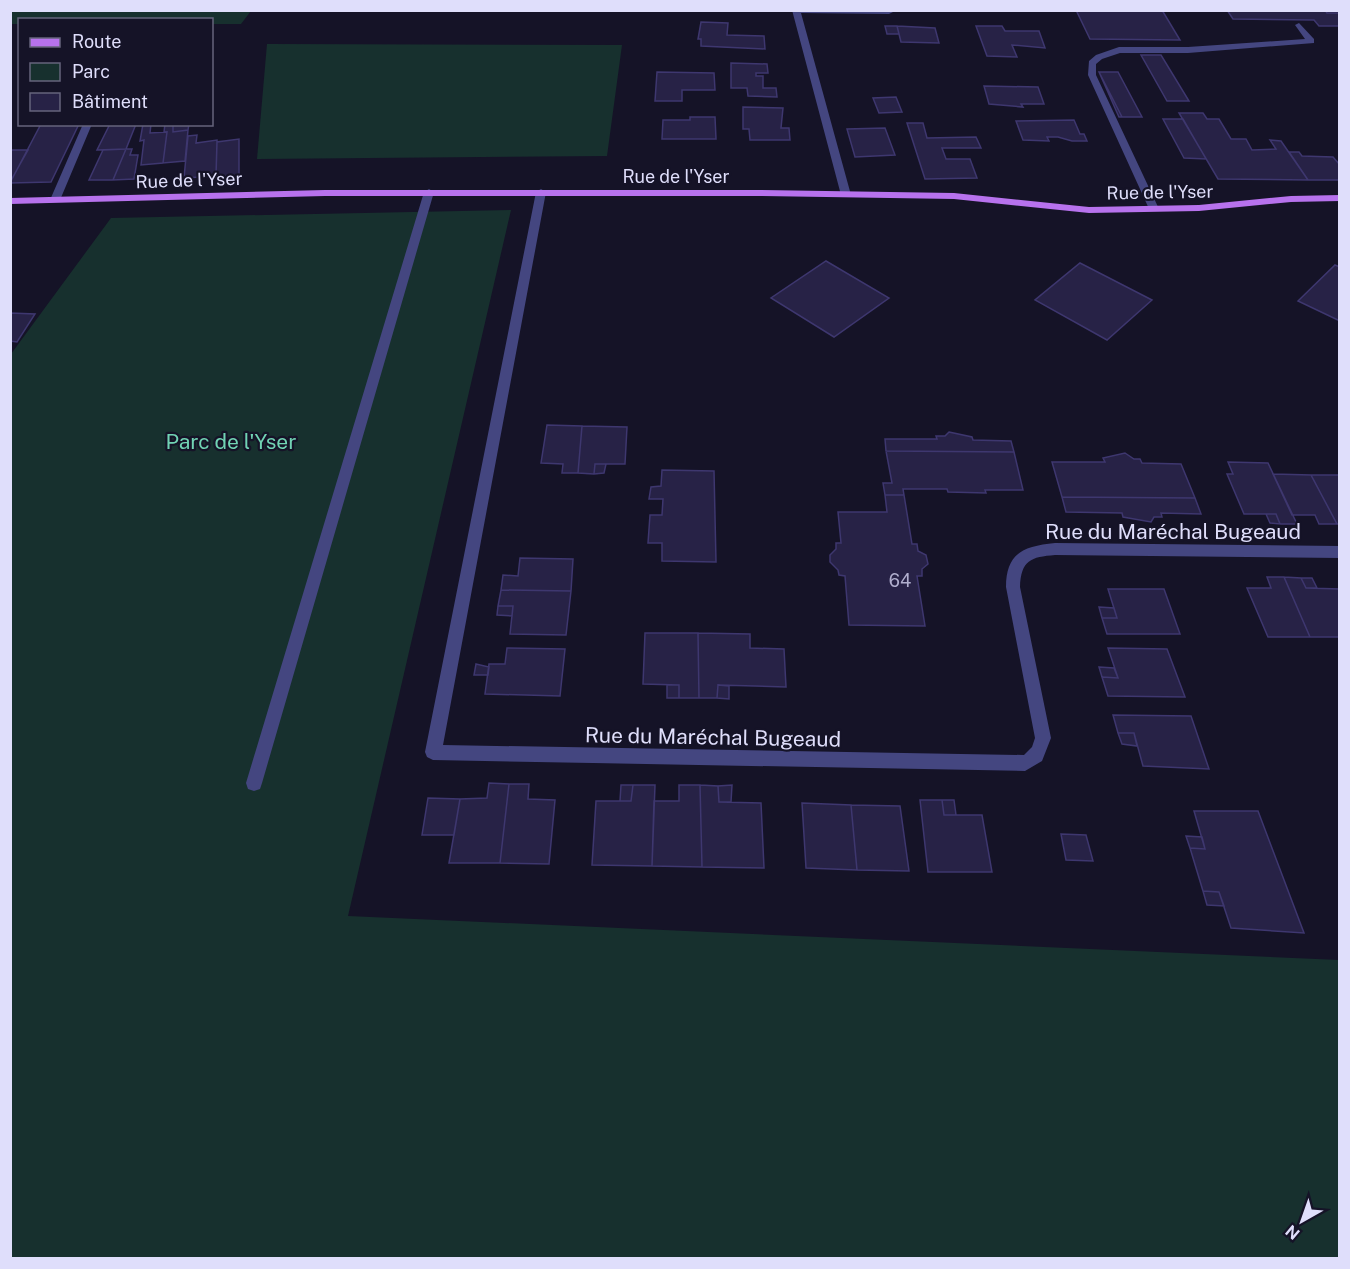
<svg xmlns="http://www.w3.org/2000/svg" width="1350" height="1269" font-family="'Public Sans',sans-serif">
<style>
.green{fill:#17302e}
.building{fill:#272246;stroke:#3e376f;stroke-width:1.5}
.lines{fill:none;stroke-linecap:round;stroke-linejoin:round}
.minor{fill:#444680;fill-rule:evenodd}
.major{fill:#b772ed;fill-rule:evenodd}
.labels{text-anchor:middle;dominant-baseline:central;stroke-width:4.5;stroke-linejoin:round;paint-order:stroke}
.far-street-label{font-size:18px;fill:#dfdefb;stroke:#151327}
.number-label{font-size:18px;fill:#b1afce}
.park-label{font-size:21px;fill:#71d3b4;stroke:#151327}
.street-label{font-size:21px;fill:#dfdefb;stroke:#151327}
</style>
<rect width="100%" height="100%" fill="#151327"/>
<!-- green -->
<path class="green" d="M10 11 11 10 251 11 241 24H212V20H20L19 24H11Z
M267 44 622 45 607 156 257 159Z
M511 210 348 916 1339 960V1258H11V354L111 218Z"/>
<!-- building -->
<path class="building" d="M1076 10H1162L1180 40 1090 39Z
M1227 10H1325L1327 13H1340V26H1319L1314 20 1233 19Z
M701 22 728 23 727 35 764 36 765 49 701 46V39H698Z
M885 26H897L899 34H887Z
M897 26 935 28 939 43 901 42Z
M976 26H1002L1005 31H1039L1045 48 1012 45 1017 57 987 56Z
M1141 55H1161L1189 101H1167Z
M731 63 767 64 768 73H756V76H763V88H776L777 97 748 96 747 88H731Z
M657 72 714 73 715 90H682V101H655Z
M1099 72 1122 117H1119Z
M1099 72H1118L1142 117H1122Z
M984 86 1038 87 1044 104H1021L1023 107 989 104Z
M896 97 902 112 879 113 873 98Z
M743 107 783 108 781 128H789L790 140H750L749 129H743Z
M1179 113H1203L1207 119H1219L1231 139H1246L1252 150 1276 149 1270 140 1281 141 1308 180 1218 179Z
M690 117H715L716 139H662L663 120H690Z
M1163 119H1183L1206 159 1184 158Z
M1074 120 1080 134H1084L1087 141H1072L1058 137H1047L1049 141 1023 140 1016 121Z
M907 123H923L927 138 976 137 981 148H942L946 159H970L977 178 925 179Z
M41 124H79L51 182 10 183Z
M110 124H136L126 149 97 150Z
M143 124H151L150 133 167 132 163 163 141 165 144 140 140 141Z
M165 124H173V132L188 130 185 161 163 163 167 132H164Z
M189 124 188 130 173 132V125Z
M885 128 895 155 855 157 847 129Z
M197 135 196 143 217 140 216 176 184 178 188 136Z
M239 139V176H216L217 142Z
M126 149H132L130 155H138L134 179 113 180Z
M126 149 113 180H89L103 150Z
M10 150H28L10 182Z
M1289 152H1299L1302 156 1333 157 1340 165V180H1308Z
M826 261 889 298 834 337 771 298Z
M1080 263 1152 300 1107 340 1035 300Z
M1335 265 1340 267V321L1298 301Z
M10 313 35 314 17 342 10 341Z
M547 425 582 426 578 473H562L563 464 541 463Z
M582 426 627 427 625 464H595L594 474 578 473Z
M949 432 972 437 973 440 1011 441 1014 452 886 451 885 439H937L936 436H945Z
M886 451 1014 452 1023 490H985L986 493 948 492 947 489H903L904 495H885L883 483H892Z
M1125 453 1134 459H1140L1142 463 1181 464 1195 498 1062 497 1052 462H1105L1103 458Z
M1228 462 1268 463 1297 524H1280L1276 514H1244L1227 474H1233Z
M595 464H606L604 473 594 474Z
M662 470 714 471 716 562 662 561V543H648L650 515H662L663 499H649L651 487 661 486Z
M1273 474 1311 475 1337 524H1319L1315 515H1292Z
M1311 475H1340V524H1337Z
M885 495H904L912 544H917L918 551 926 555 928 564 922 569V576H917L925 626 849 625 845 576 839 575 838 570 830 562V555L836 549V543H841L838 512H887Z
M1062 497 1195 498 1201 514 1161 513 1162 517H1154L1151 522 1123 517 1122 513 1066 512Z
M1266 514H1276L1280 524 1270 523Z
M520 558 573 559 571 591 501 590 503 575 518 576Z
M1267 577H1284L1310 637H1268L1247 588H1271Z
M1284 577 1301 578 1306 588 1340 589V637H1310Z
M1301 578H1312L1317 588H1306Z
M1108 589H1164L1180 634H1107L1102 618H1117Z
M501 590 571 591 566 635 510 634 513 606H498Z
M498 606H513L512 616 497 615Z
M1099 607 1114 608 1117 618H1102Z
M645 633H698L699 698H679V685L643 684Z
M698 633 750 634V648L784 649 786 687 718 685 717 698H699Z
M507 648 565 649 560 696 485 694 489 664H505Z
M1108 648 1167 649 1185 697 1108 696 1102 677 1118 678Z
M476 664 489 667 488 675H474Z
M1099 667 1114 668 1118 678 1102 677Z
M667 685H679V698H667Z
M718 685 729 686V699L717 698Z
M1113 715 1191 716 1209 769 1143 766 1134 733H1118Z
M1118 733H1134L1137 746 1122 744Z
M489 783 509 784 500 863H449L460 799 487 798Z
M509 784H529L528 799 555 800 549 864 500 863Z
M621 785H633L631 801H620Z
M633 785H655L652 866 592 865 596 801H631Z
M679 785H700L702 867 652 866 654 801H679Z
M700 785 718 786 719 802 761 803 764 868 702 867Z
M732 785 731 802H719L718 786Z
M428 798 460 799 454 835H422Z
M920 800H942L944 815H982L992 872H928Z
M942 800H954L956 815H944Z
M802 803 851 805 857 870 806 868Z
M851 805 900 806 909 871 857 870Z
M1194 811H1258L1304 933 1231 928 1219 892 1203 891 1190 848 1205 849Z
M1061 834 1086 835 1093 861 1066 860Z
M1186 836 1202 837 1205 849 1190 848Z
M1203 891 1219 892 1224 906 1207 905Z"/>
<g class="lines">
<!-- minor -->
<path class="minor" d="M792 10 893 12 889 14 801 13 851 195 850 197 841 195Z
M1299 23 1314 39V43L1188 53H1120L1102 59 1096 64V75L1159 209 1150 211 1088 75 1089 61 1096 55 1119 47H1188L1305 39 1295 25Z
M83 124H92L60 200 51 202 50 200Z
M429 189 434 192 262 783 260 789 254 791 248 789 246 783 424 192Z
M541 189 546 192 443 745 1024 755 1032 747 1035 738 1006 587C1006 553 1024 546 1055 543L1340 546V558L1055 555C1031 557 1021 560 1020 587L1051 738 1042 761 1025 771 433 760 427 757 425 752 536 192Z"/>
<!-- major -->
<path class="major" d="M325 190H756L954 193 1089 207 1199 205 1291 196 1340 195V201L1291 202 1199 211 1089 213 954 199 756 196H325L10 204V198Z"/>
</g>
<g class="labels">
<!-- far-street labels -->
<g class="far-street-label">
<text x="676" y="176">Rue de l'Yser</text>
<text transform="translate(189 180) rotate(-2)">Rue de l'Yser</text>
<text transform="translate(1160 192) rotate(-1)">Rue de l'Yser</text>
</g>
<!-- number labels -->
<g class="number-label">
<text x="900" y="580">64</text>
</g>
<!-- park labels -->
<g class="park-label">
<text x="231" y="441">Parc de l'Yser</text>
</g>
<!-- street labels -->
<g class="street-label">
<text x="1173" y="531">Rue du Maréchal Bugeaud</text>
<text transform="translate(713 737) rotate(1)">Rue du Maréchal Bugeaud</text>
</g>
</g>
<!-- border -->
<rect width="1350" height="1269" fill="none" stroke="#dfdefb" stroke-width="24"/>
<!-- legend -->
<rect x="18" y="18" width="195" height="108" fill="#151327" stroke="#66647c" stroke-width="1.5"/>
<rect x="30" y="38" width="30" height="9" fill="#b772ed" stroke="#66647c" stroke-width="1.5"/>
<text x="72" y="48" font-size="18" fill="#dfdefb">Route</text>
<rect x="30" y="63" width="30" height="18" fill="#17302e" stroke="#66647c" stroke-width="1.5"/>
<text x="72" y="78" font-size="18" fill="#dfdefb">Parc</text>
<rect x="30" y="93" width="30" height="18" fill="#272246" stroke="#66647c" stroke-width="1.5"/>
<text x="72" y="108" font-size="18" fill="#dfdefb">Bâtiment</text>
<!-- north arrow -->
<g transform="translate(1302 1221) rotate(220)" stroke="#151327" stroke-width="4.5" paint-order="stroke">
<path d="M0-4.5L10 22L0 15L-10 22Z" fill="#dfdefb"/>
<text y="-9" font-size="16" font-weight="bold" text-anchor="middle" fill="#dfdefb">N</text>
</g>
</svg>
